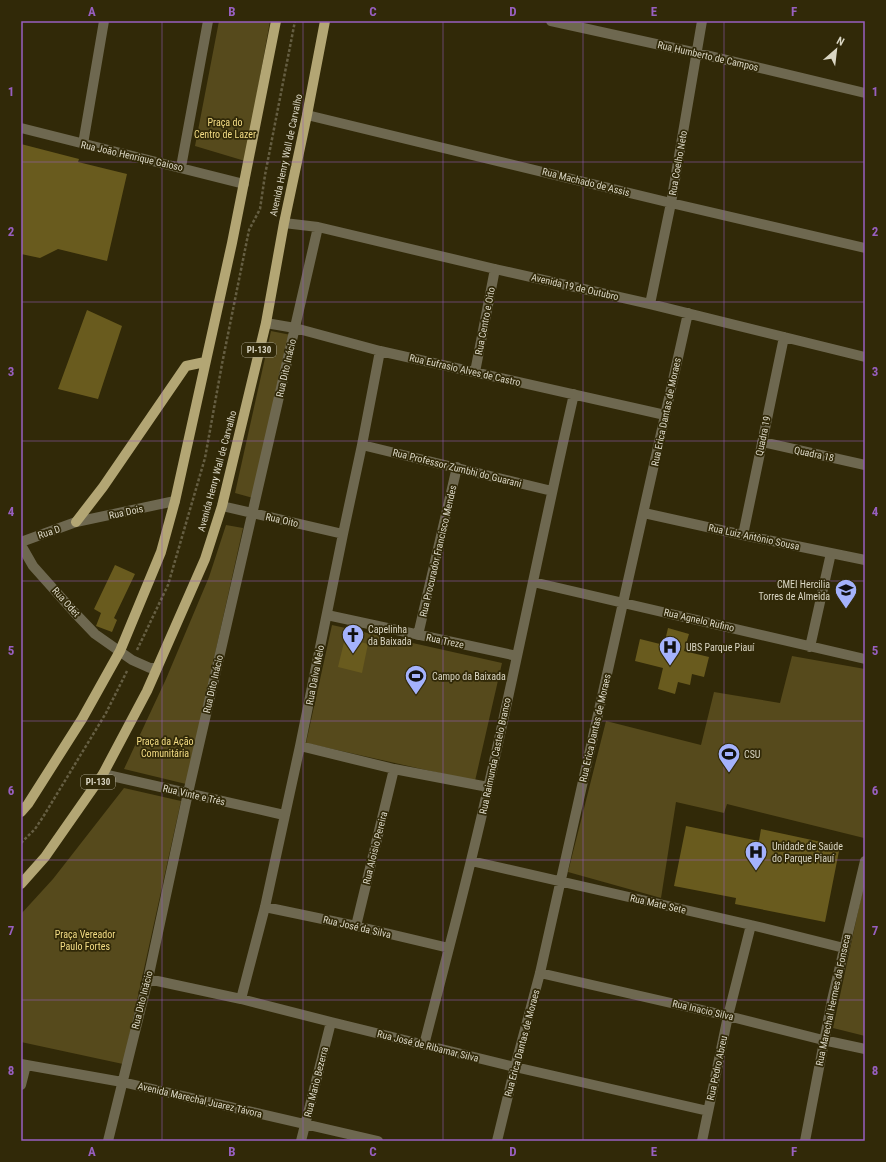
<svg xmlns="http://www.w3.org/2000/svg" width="886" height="1162" font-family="'Roboto Condensed',sans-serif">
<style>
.green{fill:#564a1c}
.building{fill:#695b1e}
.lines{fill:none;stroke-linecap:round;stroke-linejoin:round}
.path{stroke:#655e42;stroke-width:2.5;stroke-dasharray:3 2;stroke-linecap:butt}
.minor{stroke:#6e6850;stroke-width:10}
.major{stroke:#b3a674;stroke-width:10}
.grid{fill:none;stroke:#985fc0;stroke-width:1;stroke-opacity:0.55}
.labels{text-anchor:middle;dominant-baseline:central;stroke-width:3.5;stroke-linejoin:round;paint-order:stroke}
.shield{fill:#312908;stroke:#a7a28c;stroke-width:1}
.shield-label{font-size:9px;font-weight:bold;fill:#dad6c4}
.street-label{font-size:10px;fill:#dad6c4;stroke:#312908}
.park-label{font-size:10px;fill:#f4dd85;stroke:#312908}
.poi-label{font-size:10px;fill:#dad6c4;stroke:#312908;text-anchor:start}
.neatline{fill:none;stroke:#985fc0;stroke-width:1.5}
.grid-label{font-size:13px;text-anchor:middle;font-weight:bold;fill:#985fc0}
</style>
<rect width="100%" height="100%" fill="#312908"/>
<!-- green -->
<path class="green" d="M219 21H270L245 161 195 146Z
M271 331 291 335 253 498 235 493Z
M226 525 243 528 186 784 124 769 166 679 209 577Z
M332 625 502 663 475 781 306 743Z
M792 656 865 669V831L864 838 727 804 724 813 676 802 661 898 568 872 606 721 701 745 714 692 780 703Z
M124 788 181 801 123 1064 21 1042V914L53 879Z
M865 879V1036L833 1028Z"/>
<!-- building -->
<path class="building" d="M21 144 79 159 78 162 127 174 107 261 58 249 40 258 21 254Z
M87 310 122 326 98 399 58 389Z
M115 565 135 574 114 618 117 620 112 632 96 626 101 613 94 609Z
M668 628 689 634 684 651 709 657 704 677 692 674 690 685 678 682 675 694 658 689 663 668 635 661 640 639 664 645Z
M345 638 368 644 362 673 338 667Z
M686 826 759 841 761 829 840 846 825 922 735 904 736 898 674 886Z"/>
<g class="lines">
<!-- path -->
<path class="path" d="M137 650 168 585 205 458 222 364 249 230 260 209 265 175 295 21
M21 843 35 829 43 817 106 713 127 671"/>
<!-- minor -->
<path class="minor" d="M551 21 697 53 865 93
M307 115 671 203 865 248
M21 128 244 184
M83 144 104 21
M181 167 208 21
M284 223 318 227 495 269 650 304 865 357
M650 304 671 203 702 21
M266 323 295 328 380 351 665 415
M475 372 495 269
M762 442 865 465
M362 445 552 491
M222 506 343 534
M644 513 743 535 865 560
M743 535 784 337
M21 542 76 522 175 501
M21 545 33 566 74 612 95 634 132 660 150 668H157
M533 582 865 659
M327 615 517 656
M418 635 457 467
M810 647 831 553
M300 746 394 769 488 787
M103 774 284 815
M471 861 751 925 844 948
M265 907 356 926 449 948
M356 926 394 769
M540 973 728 1016 823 1040 865 1049
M148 979 241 999 331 1022 515 1067 708 1111
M241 999 265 907 300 746 343 534 362 445 380 351
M424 1045C446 959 469 874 488 788 518 657 544 525 574 394
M21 1064 122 1082 378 1141
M21 1085 26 1065
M108 1141 148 979 188 793 318 227
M301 1141 331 1022
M497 1141 515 1067 540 973 688 313
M702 1141 728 1016 751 925
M805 1141 832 1000 865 861"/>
<!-- major -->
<path class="major" d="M76 522 103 487 186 366 205 362
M21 812 28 804 82 719 120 651 161 552 175 501 232 243 276 21
M21 884 45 857 103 774 147 691 205 559 222 506 266 323 284 223 307 115 325 21"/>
</g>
<!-- grid -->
<path class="grid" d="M162 21V1141M303 21V1141M443 21V1141M583 21V1141M724 21V1141M21 162H865M21 302H865M21 441H865M21 581H865M21 721H865M21 860H865M21 1000H865"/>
<!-- icons -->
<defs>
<g id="school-pin" transform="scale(1.15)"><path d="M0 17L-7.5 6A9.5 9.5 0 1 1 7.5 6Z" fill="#a4b2fc" stroke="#312908"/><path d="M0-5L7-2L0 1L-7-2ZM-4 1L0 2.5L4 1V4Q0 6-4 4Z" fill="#111"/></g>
<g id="church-pin" transform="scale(1.15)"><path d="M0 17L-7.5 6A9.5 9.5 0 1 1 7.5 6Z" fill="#a4b2fc" stroke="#312908"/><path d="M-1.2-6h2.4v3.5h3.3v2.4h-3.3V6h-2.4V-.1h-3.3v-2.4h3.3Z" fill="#111"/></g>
<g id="hospital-pin" transform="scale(1.15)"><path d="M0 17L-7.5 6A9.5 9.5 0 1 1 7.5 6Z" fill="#a4b2fc" stroke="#312908"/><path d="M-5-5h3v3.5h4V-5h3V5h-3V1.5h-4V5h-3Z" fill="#111"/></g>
<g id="stadium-pin" transform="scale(1.15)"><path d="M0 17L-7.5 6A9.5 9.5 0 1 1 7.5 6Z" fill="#a4b2fc" stroke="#312908"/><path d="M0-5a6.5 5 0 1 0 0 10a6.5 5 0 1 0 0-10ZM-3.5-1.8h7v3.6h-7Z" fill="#111"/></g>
</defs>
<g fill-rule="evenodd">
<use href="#school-pin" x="846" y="590"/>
<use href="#church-pin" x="353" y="635"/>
<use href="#hospital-pin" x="670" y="647"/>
<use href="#stadium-pin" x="416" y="676"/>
<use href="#stadium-pin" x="729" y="754"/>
<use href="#hospital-pin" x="756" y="852"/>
</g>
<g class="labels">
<!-- shield labels -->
<g class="shield">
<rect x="242" y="343" width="34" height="14" rx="3"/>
<rect x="81" y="775" width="34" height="14" rx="3"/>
</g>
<g class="shield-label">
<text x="259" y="350">PI-130</text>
<text x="98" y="782">PI-130</text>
</g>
<!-- street labels -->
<g class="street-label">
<text transform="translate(708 56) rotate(13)">Rua Humberto de Campos</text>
<text transform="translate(286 155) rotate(-78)">Avenida Henry Wall de Carvalho</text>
<text transform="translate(132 156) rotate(13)">Rua João Henrique Gaioso</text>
<text transform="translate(678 163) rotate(-80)">Rua Coelho Neto</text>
<text transform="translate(586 182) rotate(14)">Rua Machado de Assis</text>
<text transform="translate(575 287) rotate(13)">Avenida 19 de Outubro</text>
<text transform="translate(485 321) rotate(-79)">Rua Centro e Oito</text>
<text transform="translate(286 368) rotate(-77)">Rua Dito Inácio</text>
<text transform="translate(465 370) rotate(13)">Rua Eufrasio Alves de Castro</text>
<text transform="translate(666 412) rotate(-78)">Rua Erica Dantas de Moraes</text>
<text transform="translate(763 436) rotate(-78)">Quadra 19</text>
<text transform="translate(814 454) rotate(12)">Quadra 18</text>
<text transform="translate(457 468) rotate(14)">Rua Professor Zumbhi do Guarani</text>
<text transform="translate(217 471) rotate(-75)">Avenida Henry Wall de Carvalho</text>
<text transform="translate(126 512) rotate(-12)">Rua Dois</text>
<text transform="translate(282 520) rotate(13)">Rua Oito</text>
<text transform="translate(49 532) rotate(-19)">Rua D</text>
<text transform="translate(754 537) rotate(12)">Rua Luiz Antônio Sousa</text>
<text transform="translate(438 551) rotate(-77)">Rua Procurador Francisco Mendes</text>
<text transform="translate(66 602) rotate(48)">Rua Odet</text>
<text transform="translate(699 620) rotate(13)">Rua Agnelo Rufino</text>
<text transform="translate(445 641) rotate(12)">Rua Treze</text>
<text transform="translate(315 675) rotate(-79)">Rua Dalva Melo</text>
<text transform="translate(213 684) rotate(-77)">Rua Dito Inácio</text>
<text transform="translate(595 728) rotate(-77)">Rua Erica Dantas de Moraes</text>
<text transform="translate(495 756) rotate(-78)">Rua Raimunda Castelo Branco</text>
<text transform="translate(194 795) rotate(13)">Rua Vinte e Três</text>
<text transform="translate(375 848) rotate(-76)">Rua Aloisio Pereira</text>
<text transform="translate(658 904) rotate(13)">Rua Mate Sete</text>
<text transform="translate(357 927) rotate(13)">Rua José da Silva</text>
<text transform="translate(142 1000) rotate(-76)">Rua Dito Inácio</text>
<text transform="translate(833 1000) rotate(-78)">Rua Marechal Hermes da Fonseca</text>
<text transform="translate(703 1010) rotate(13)">Rua Inacio Silva</text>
<text transform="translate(522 1043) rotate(-75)">Rua Erica Dantas de Moraes</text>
<text transform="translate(428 1046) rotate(14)">Rua José de Ribamar Silva</text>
<text transform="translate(717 1068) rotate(-78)">Rua Pedro Abreu</text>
<text transform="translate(316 1082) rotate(-76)">Rua Mario Bezerra</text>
<text transform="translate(200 1100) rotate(13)">Avenida Marechal Juarez Távora</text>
</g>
<!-- park labels -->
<g class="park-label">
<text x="225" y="122">Praça do<tspan x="225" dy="12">Centro de Lazer</tspan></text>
<text x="165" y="741">Praça da Ação<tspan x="165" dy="12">Comunitária</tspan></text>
<text x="85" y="934">Praça Vereador<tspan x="85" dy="12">Paulo Fortes</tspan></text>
</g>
<!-- poi labels -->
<g class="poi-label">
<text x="830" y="584" text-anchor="end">CMEI Hercilia<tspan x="830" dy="12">Torres de Almeida</tspan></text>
<text x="368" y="629">Capelinha<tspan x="368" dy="12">da Baixada</tspan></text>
<text x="686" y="647">UBS Parque Piauí</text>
<text x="432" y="676">Campo da Baixada</text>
<text x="744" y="754">CSU</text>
<text x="772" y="846">Unidade de Saúde<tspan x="772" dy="12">do Parque Piauí</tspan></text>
</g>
</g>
<!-- border -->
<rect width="886" height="1162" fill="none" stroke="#312908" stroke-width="44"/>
<!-- north arrow -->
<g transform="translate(836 50) rotate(28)" stroke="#312908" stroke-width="3" paint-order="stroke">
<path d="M0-3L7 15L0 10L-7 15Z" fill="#dad6c4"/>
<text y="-6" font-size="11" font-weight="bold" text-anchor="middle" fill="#dad6c4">N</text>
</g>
<rect x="22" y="22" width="842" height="1118" class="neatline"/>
<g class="grid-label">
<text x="92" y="16">A</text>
<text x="232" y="16">B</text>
<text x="373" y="16">C</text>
<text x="513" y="16">D</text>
<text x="654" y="16">E</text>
<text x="794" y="16">F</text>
<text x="11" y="96">1</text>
<text x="875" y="96">1</text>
<text x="11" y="236">2</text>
<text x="875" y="236">2</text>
<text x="11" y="376">3</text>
<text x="875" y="376">3</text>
<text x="11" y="516">4</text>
<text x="875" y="516">4</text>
<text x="11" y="655">5</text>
<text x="875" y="655">5</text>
<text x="11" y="795">6</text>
<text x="875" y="795">6</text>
<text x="11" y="935">7</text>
<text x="875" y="935">7</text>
<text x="11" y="1075">8</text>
<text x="875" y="1075">8</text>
<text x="92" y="1156">A</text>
<text x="232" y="1156">B</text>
<text x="373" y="1156">C</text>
<text x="513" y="1156">D</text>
<text x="654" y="1156">E</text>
<text x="794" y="1156">F</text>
</g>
</svg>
